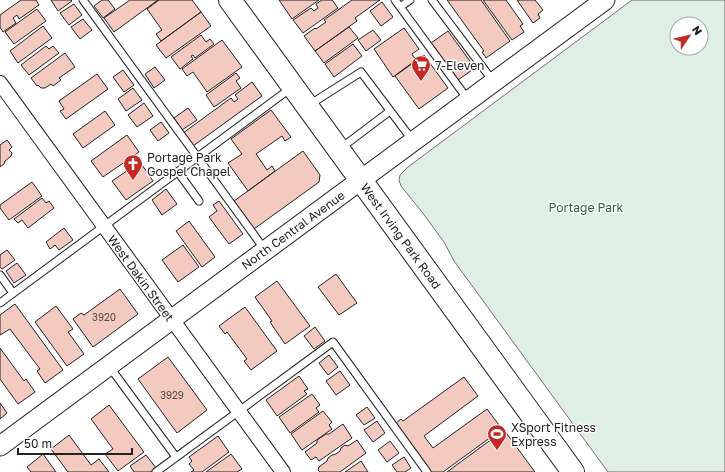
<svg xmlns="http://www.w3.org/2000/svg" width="725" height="472" font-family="'Golos Text',sans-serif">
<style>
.green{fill:#e0efe3;stroke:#6f6f6f;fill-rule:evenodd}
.building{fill:#f3c9c0;stroke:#222}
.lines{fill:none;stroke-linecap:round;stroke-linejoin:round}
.service-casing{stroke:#222;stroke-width:9}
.minor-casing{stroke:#222;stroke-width:16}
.secondary-casing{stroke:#222;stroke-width:21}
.primary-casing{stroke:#222;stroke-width:24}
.service{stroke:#fff;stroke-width:7}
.minor{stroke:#fff;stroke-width:14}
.secondary{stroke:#fff;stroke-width:19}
.primary{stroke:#fff;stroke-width:22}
.labels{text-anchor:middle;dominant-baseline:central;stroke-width:3;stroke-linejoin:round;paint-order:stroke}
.number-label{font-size:10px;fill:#564c4a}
.poi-label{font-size:12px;fill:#222;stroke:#fff;text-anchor:start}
.park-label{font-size:12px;fill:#2f5e38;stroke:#fff}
.street-label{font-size:12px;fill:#222;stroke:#fff}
</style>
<rect width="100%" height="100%" fill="#fff"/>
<!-- green -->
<path class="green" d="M632 0H725V472H608L454 261 444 242 422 212 401 186 399 180 400 175 408 167ZM677 24H701V48H677Z"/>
<!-- building -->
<path class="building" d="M21 0H36L39 5 19 19 17 15 13 18 16 23 3 32 0 27V15Z
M51 0H71L72 1 58 11Z
M102 0H108L115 9 103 18 94 6Z
M130 0H158L114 32 104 18Z
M159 0H192L201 12 161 41 156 34 162 30 147 9Z
M279 0H319L292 19Z
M322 0H332L338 8 303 33 293 20 311 8 314 11 318 8 316 4Z
M352 0H380L355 18 357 21 315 51 304 36 315 28 316 29 326 22 324 20Z
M447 0H481L510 41 486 58 482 52 484 51Z
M483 0H506L523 24 520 26 524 32 512 40Z
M517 0H535L543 10 538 14 540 18 533 23Z
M382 2 393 17 381 26 370 11Z
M74 4 82 15 69 25 60 13Z
M37 9 46 21 14 44 5 32Z
M201 12 211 26 166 58 156 45Z
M83 19 92 30 80 39 71 27Z
M43 26 52 38 18 63 10 51Z
M349 27 358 38 324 63 315 51Z
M404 28 419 49 412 54 416 60 393 77 374 49Z
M373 30 381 40 366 51 358 40Z
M448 31 475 68 458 80 431 43Z
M201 35 206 42 210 39 214 44 195 58 193 55 191 56 193 59 180 69 171 57Z
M222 40 242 67 207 92 193 72 187 76 182 69Z
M353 44 362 56 334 77 325 64Z
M46 46 49 49 53 46 59 53 29 75 21 65Z
M65 53 75 67 59 78 61 80 53 86 51 84 45 88H41L38 85 37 86 31 78Z
M424 55 448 88 419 109 395 76Z
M155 67 165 80 154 88 145 74Z
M123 70 134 85 124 92 113 77Z
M236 73 240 78 236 81 241 88 214 107 206 95Z
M97 74 108 89 66 119 60 111 64 109 59 101Z
M252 82 262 96 193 146 183 133 231 98 234 102 238 99 235 95Z
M133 88 142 100 126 111 118 99Z
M144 103 153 116 137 127 128 115Z
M188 108 197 120 182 130 174 118Z
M271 110 291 137 285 141 282 136 256 154 267 170 272 166 275 171 248 191 228 163 242 154 231 139Z
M105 111 115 125 83 148 73 134Z
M161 122 169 133 158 141 150 130Z
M127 135 139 152 103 177 91 161Z
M7 140 12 147 9 150 12 153 11 156 5 161 4 164 0 167V145Z
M303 151 320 175 319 182 254 229 234 201Z
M140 162 153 181 126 200 112 181Z
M32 182 42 196 9 220 0 208V205Z
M166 189 177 204 162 215 152 200Z
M42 198 46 203 49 201 54 208 28 228 22 220 18 223 14 219Z
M219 201 243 234 229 244 209 217 217 211 213 205Z
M189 221 215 257 202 267 176 231Z
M64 228 73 240 59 250 55 245 50 249 46 242Z
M183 245 199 267 178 282 162 260Z
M7 250 15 260 2 269 0 267V255Z
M17 263 26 275 14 283 6 271Z
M336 274 357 303 339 315 318 287Z
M277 281 310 326 285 344 270 322 272 321 255 297Z
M120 289 138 314 93 347 73 319 81 313 84 315Z
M15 304 63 370 45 383 37 371 40 369 10 329 0 335V315Z
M56 306 73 329 68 332 84 354 67 366 35 322Z
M245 307 277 351 251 370 244 361 247 359 227 332 225 334 219 326Z
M315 327 325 341 314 349 304 336Z
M0 348 24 381 26 379 35 392 18 404 0 379Z
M329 355 338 367 328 375 319 363Z
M168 357 207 410 177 433 138 379Z
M340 371 350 385 336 395 326 381Z
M299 376 308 389 304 391 307 394 277 416 266 400Z
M464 377 478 396 424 436 433 448 487 409 502 429 443 472H430L395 424 401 419 403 421Z
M312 394 320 405 316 408 319 412 290 433 279 417Z
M0 403 7 413 0 419Z
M109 405 144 452 118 471 105 454 113 449 91 419Z
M367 407 375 418 364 425 356 415Z
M323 411 332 422 329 425 332 429 302 450 291 434Z
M377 421 385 433 373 442 364 430Z
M343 424 352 438 319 461 316 457 311 460 305 452 317 443V440L326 434H329Z
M504 430 535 472H447Z
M69 435 91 465 99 459 109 472H68L51 449Z
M218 436 229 452 202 472H191L194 470 189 464 192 461 189 457Z
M357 440 366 453 340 472H320L318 470 319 467 327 461 328 458 332 455 336 454 340 451 341 448 345 445 348 446Z
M390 441 399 453 387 462 378 450Z
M43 454 56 472H31L27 467Z
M231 454 242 469 237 472H206Z
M146 455 156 468 150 472H134L130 466Z
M404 457 411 468 405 472H397L392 465Z
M361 461 368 472H345Z"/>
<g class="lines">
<!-- service casing -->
<g class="service-casing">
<path id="service" d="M83 0 265 250
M395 0 469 101
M432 0 493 81
M400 7 410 0
M309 105 361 72 413 141
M341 148 390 111
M178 172 199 201
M0 275 13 293
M0 303 291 88
M109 366 176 457
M156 472 333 342 427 472"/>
</g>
<!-- minor casing -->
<g class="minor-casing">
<path id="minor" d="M0 83 283 472"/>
</g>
<!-- secondary casing -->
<g class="secondary-casing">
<path id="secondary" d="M0 446 605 0"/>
</g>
<!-- primary casing -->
<g class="primary-casing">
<path id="primary" d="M230 0 573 472"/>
</g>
<!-- service -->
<use href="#service" class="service"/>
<!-- minor -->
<use href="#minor" class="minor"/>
<!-- secondary -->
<use href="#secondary" class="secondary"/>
<!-- primary -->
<use href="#primary" class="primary"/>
</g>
<!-- icons -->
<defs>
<g id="supermarket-pin" transform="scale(1)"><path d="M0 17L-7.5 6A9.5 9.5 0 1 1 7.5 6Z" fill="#c62828" stroke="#fff"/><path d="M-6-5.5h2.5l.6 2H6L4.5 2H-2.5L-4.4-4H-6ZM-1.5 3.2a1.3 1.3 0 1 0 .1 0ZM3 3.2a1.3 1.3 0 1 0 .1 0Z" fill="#fff"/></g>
<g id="church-pin" transform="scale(1)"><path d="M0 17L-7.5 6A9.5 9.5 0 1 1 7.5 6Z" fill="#c62828" stroke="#fff"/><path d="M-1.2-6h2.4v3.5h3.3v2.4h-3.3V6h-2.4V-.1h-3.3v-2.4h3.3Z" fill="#fff"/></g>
<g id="stadium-pin" transform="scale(1)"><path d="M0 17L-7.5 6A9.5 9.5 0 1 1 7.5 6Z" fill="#c62828" stroke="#fff"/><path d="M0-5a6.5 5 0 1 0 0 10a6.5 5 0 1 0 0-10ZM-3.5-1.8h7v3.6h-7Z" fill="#fff"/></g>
</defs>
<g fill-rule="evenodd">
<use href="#supermarket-pin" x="421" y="65"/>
<use href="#church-pin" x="133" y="164"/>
<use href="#stadium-pin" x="497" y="434"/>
</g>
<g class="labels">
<!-- number labels -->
<g class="number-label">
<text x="104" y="317">3920</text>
<text x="172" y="395">3929</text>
</g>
<!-- poi labels -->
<g class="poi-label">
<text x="435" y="65">7-Eleven</text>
<text x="147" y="157">Portage Park<tspan x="147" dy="14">Gospel Chapel</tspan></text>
<text x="511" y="427">XSport Fitness<tspan x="511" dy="14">Express</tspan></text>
</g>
<!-- park labels -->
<g class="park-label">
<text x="586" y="207">Portage Park</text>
</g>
<!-- street labels -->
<g class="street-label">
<text transform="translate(293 230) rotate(-36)">North Central Avenue</text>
<text transform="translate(401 236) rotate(54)">West Irving Park Road</text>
<text transform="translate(141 278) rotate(54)">West Dakin Street</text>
</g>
</g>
<!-- north arrow -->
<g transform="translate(689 36) rotate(55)"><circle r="19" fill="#ffffff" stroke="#a7a7a7"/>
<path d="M0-3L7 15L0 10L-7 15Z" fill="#c62828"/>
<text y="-6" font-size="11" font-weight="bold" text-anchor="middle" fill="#222222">N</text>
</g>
<!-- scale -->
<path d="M18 448v6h114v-6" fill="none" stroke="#222222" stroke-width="2"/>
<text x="24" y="448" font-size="12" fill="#222222" stroke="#ffffff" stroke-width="3" paint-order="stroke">50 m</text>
</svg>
